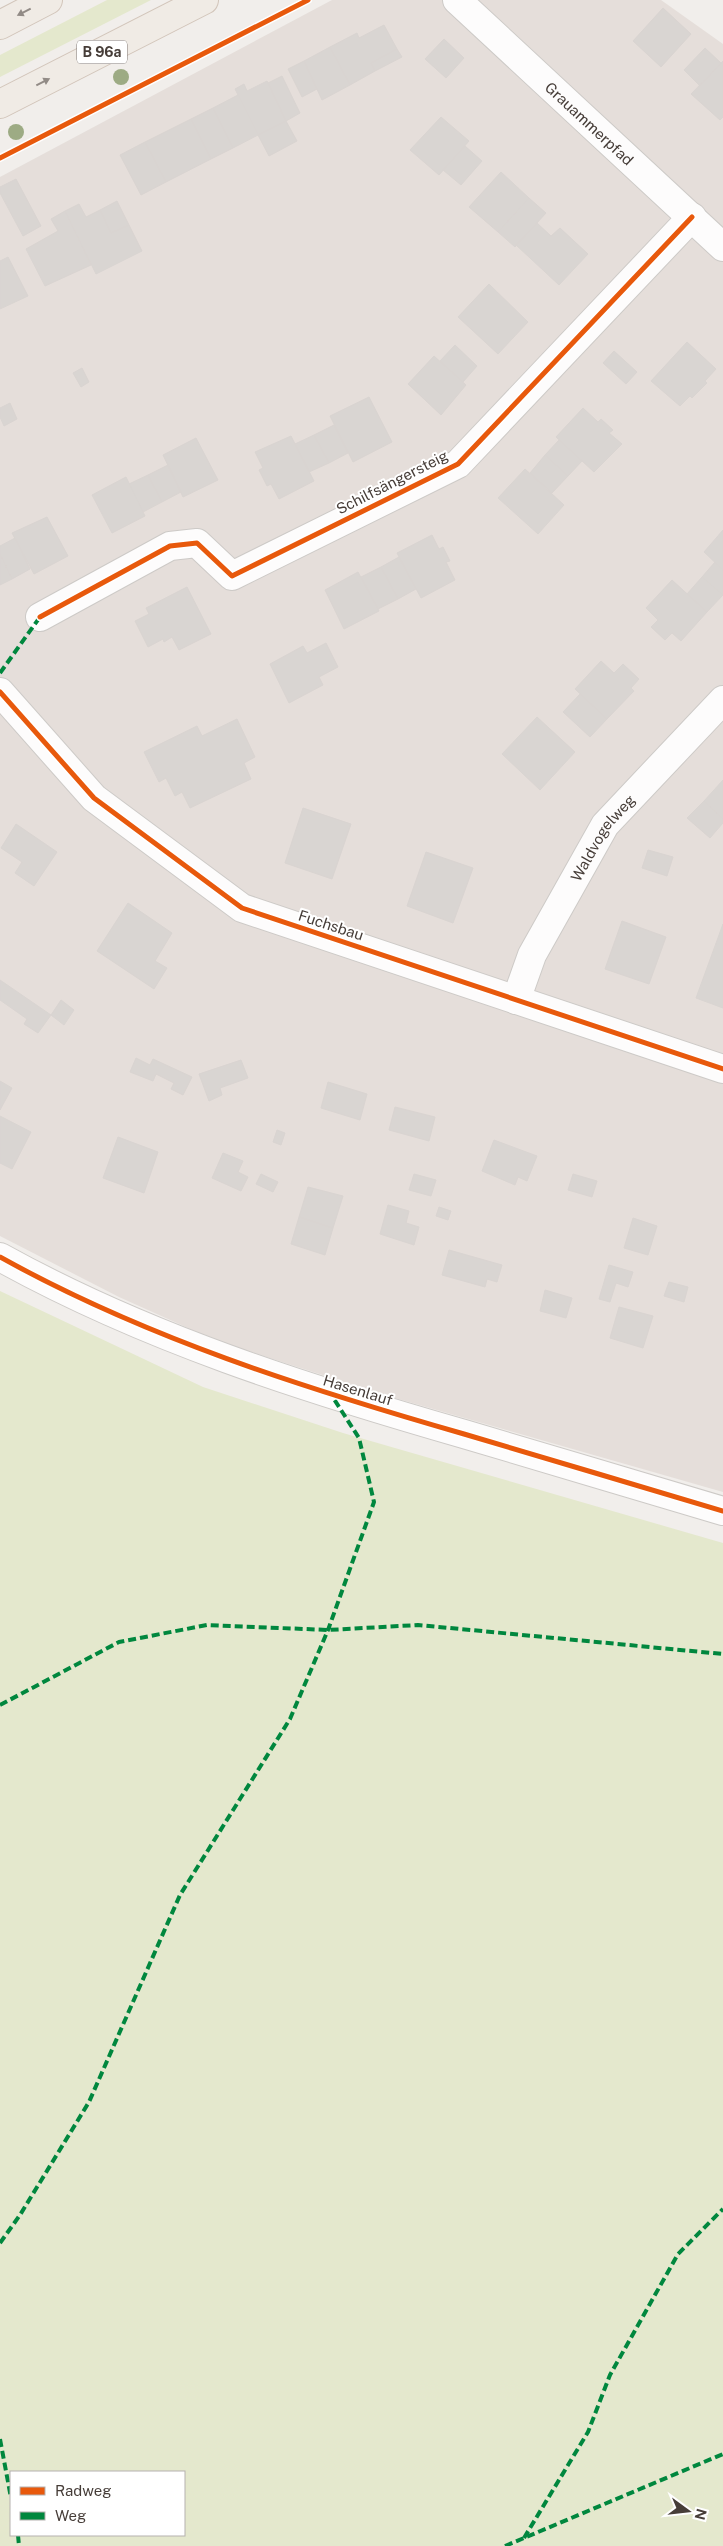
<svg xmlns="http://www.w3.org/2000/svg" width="723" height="2546" font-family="'Public Sans',sans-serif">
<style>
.residential{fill:#e5deda}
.green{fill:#e4e8cd;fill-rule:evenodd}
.building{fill:#d9d5d2;stroke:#d9d4d1}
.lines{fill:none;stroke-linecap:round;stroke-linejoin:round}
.minor-casing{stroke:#cdcac7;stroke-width:30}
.primary-casing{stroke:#d2c5ba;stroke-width:30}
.minor{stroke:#fdfcfc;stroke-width:28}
.primary{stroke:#f0ebe5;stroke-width:28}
.quiet{stroke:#00873e;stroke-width:4;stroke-dasharray:8 4;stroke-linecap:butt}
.cycleway-casing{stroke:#fff;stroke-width:8}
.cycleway{stroke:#e8590c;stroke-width:5}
.tree{fill:#9dab84}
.oneway{fill:#928b86}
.labels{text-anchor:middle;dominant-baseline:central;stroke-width:4;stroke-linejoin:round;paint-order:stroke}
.shield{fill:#fff;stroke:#7e7774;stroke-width:1}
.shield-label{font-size:14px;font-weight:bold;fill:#463d38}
.street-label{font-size:15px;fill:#463d38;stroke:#fff}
</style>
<rect width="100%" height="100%" fill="#f1eeeb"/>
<!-- residential -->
<path class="residential" d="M332 0H661L723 44V1492L388 1396 217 1341 119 1297 0 1236V177Z"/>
<!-- green -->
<path class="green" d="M107 0H151L0 77V55Z
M0 1291 203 1387 343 1433 723 1543V2546H0ZM184 2472V2535H11V2472Z"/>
<!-- building -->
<path class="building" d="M663 8 691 34 661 67 633 41Z
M384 25 397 49 371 63 375 71 350 85 330 47 357 33 359 38Z
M444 39 464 58 446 78 425 59Z
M330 47 350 85 322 100 304 61Z
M705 48 721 63 700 86 684 70Z
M397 49 402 57 375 71 371 63Z
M304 61 317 89 302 97 288 69Z
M723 61V117L720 120 691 94Z
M282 76 300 113 286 121 268 83Z
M267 81 286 121 258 135 235 89 244 84 247 91Z
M238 95 258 135 233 148 213 108Z
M213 108 233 148 211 159 191 119Z
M441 117 469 141 439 175 410 150Z
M191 119 211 159 166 182 145 142Z
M286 121 297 141 269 156 258 135Z
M145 142 166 182 141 195 120 155Z
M465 146 482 161 461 185 443 170Z
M501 172 529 198 498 232 469 207Z
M16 179 41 226 23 236 0 193V187Z
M529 198 546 213 515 247 498 232Z
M117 201 129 225 111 233 100 210Z
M79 204 86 217 100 210 111 233 129 225 142 251 96 274 65 211Z
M65 211 91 265 45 286 26 249 58 231 51 219Z
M537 223 551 236 560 228 588 254 559 285 516 245Z
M8 257 28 296 0 309V261Z
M489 284 528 322 498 354 458 317Z
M687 342 716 369 705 381 707 383 692 398 690 396 680 406 651 381Z
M455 345 477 366 463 382 440 361Z
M614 351 637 372 626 384 603 363Z
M434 356 466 385 441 415 408 384Z
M82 368 89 382 81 387 73 373Z
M369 397 392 442 353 462 330 416Z
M10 403 17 419 4 426 0 417V408Z
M583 408 598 422 601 419 613 430 609 433 622 444 594 472 556 437Z
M334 425 348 453 329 463 314 435Z
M314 435 329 463 309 472 295 444Z
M291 436 314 481 279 499 271 484 267 486 259 470 263 468 255 452Z
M196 438 218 480 183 497 163 455Z
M559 440 582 461 568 476 545 455Z
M545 455 568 476 552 493 530 473Z
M168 465 181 492 162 502 148 475Z
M525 469 564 505 538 534 498 498Z
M148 475 162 502 143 512 129 484Z
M126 477 145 516 112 533 92 495Z
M47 517 68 556 34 574 12 533Z
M723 530V570L704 552Z
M432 535 439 549 443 547 450 561 446 562 455 580 421 598 397 553Z
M15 538 30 569 12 579 0 554V546Z
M0 554 12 579 0 585Z
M399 557 416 589 398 599 381 567Z
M715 562 723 570V595L702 577Z
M381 567 398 599 378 609 361 577Z
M358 572 379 611 344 629 325 590Z
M702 577 723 595 707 612 687 594Z
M672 580 707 612 681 641 672 633 665 640 651 627 658 620 646 608Z
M187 587 211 634 179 650 172 637 164 642 163 639 148 647 135 621 149 614 146 608Z
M326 643 338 667 319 677 323 685 289 703 270 664 303 646 307 653Z
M601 661 614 673 623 664 639 679 631 688 634 691 607 719 575 689Z
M580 694 607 719 590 737 563 712Z
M537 717 575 752 540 790 502 754Z
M237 719 255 757 244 763 251 779 190 808 182 792 175 796 166 778 159 782 144 752 197 726 202 736Z
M723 780V819L704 801Z
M704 801 723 819V823L710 838 687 818Z
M303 808 351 824 332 879 285 863Z
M16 824 57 852 34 886 15 873 22 862 1 848Z
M648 850 673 857 667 876 642 868Z
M426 852 473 868 453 923 407 906Z
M128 903 172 933 155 961 167 968 154 989 97 951Z
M622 921 666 937 649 984 605 969Z
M723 924V1008L696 998Z
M0 980 51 1015 38 1033 24 1024 27 1019 0 1000Z
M61 1000 74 1010 64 1025 51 1015Z
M136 1058 150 1065 153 1059 192 1077 183 1095 171 1089 174 1083 156 1074 153 1081 130 1072Z
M241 1060 248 1078 220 1088 222 1095 209 1101 199 1074Z
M0 1081 12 1088 0 1110Z
M328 1082 367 1094 360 1120 321 1108Z
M395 1107 435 1117 429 1141 389 1130Z
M0 1116 31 1132 12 1169 0 1163Z
M277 1130 285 1133 281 1145 273 1142Z
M118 1137 158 1152 144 1193 103 1178Z
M494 1140 537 1156 527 1181 518 1177 515 1185 482 1171Z
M223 1153 243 1161 238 1172 248 1177 241 1191 212 1178Z
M261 1174 278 1182 273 1192 256 1184Z
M414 1174 436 1180 431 1196 409 1190Z
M573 1174 597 1181 592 1197 568 1190Z
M308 1187 343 1196 333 1228 299 1217Z
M388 1205 409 1211 406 1223 419 1227 414 1245 380 1234Z
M439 1207 451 1211 448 1220 436 1216Z
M299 1217 333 1228 325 1255 291 1244Z
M633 1218 657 1226 648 1255 624 1248Z
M449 1250 502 1265 497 1282 487 1279 485 1287 442 1275Z
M609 1265 633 1272 628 1287 616 1283 610 1302 599 1299Z
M669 1282 688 1287 684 1302 664 1296Z
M545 1290 572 1298 566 1318 540 1311Z
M619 1307 653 1316 643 1348 610 1338Z"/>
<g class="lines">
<!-- minor casing -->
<g class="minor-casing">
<g id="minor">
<path id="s1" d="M457 0 723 247"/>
<path d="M40 617 170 546 197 543 232 576 458 464 692 217"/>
<path d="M0 692 94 798 242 908 723 1069"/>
<path id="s2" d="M516 1000 532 955 605 825 723 700"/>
<path d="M0 1257C146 1338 304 1388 464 1434 550 1460 637 1485 723 1511"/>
</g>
</g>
<!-- primary casing -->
<g class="primary-casing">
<path id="primary" d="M0 25 48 0
M0 104 204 0"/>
</g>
<!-- minor -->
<use href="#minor" class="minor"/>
<!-- primary -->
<use href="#primary" class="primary"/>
<!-- quiet -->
<path class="quiet" d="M0 673 40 617
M0 1705 119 1642 207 1625 328 1630 418 1625 723 1654
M0 2243 20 2215 89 2102 180 1895 290 1719 328 1630 374 1502 359 1438 332 1396
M0 2439 11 2498
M18 2535 19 2546
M524 2538 588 2432 610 2375 678 2254 723 2209
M505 2546 723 2454"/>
<!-- cycleway casing -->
<g class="cycleway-casing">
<path id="cycleway" d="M0 158 308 0
M40 617 170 546 197 543 232 576 458 464 692 217
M0 692 94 798 242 908 723 1069
M0 1257C146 1338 304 1388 464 1434 550 1460 637 1485 723 1511"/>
</g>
<!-- cycleway -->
<use href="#cycleway" class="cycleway"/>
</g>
<!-- trees -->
<g class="tree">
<circle cx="121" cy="77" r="8"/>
<circle cx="16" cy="132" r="8"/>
</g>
<!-- one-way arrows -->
<defs><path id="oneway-solid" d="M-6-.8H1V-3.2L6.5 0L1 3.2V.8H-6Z" transform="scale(1.25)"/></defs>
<g class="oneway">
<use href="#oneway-solid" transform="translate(24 12) rotate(153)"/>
<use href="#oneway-solid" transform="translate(43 82) rotate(-27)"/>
</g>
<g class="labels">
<!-- shield labels -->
<rect class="shield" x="77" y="40.5" width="50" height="23" rx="4"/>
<g class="shield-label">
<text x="102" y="52">B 96a</text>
</g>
<!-- street labels -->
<g class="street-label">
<text stroke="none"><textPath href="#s1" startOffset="181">Grauammerpfad</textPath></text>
<text transform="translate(392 482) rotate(-27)">Schilfsängersteig</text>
<text stroke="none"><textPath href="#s2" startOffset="185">Waldvogelweg</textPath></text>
<text transform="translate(331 925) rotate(18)">Fuchsbau</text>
<text transform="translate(358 1390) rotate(17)">Hasenlauf</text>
</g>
</g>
<!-- legend -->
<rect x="10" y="2471" width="175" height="65" fill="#ffffff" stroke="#b5b1af"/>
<rect x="20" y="2487" width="25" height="8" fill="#e8590c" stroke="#b5b1af"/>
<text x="55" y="2496" font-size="15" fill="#463d38">Radweg</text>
<rect x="20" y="2512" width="25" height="8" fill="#00873e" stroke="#b5b1af"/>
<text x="55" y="2521" font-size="15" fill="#463d38">Weg</text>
<!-- north arrow -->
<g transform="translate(688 2511) rotate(105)" stroke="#ffffff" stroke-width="4" paint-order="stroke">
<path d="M0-4L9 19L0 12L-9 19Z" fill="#463d38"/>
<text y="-8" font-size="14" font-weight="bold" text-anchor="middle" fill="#463d38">N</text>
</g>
</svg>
